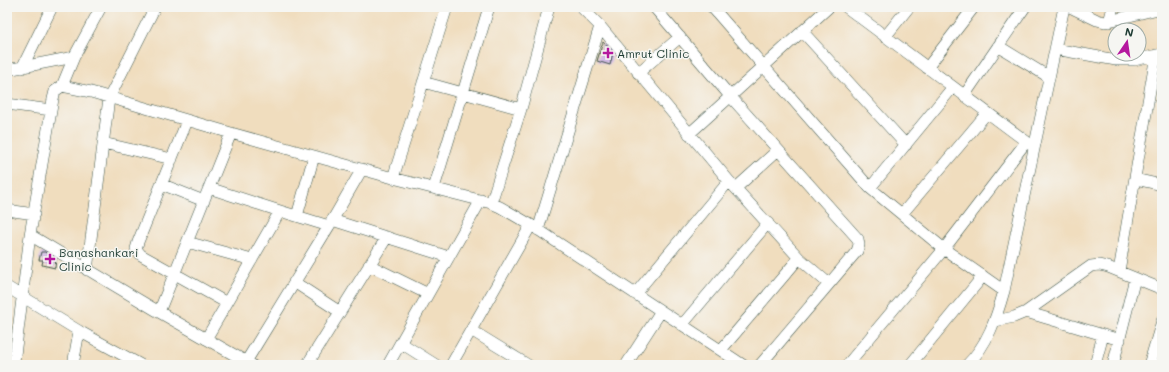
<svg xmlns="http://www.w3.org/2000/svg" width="1169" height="372" font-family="Mali,sans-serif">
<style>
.building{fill:#caace2}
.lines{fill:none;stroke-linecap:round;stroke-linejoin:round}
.minor-casing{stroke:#3e5549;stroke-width:12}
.minor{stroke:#fff;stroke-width:11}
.poi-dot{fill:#b5179e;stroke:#f6f6f2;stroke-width:1.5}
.labels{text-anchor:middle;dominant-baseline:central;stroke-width:3;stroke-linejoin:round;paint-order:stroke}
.poi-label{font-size:12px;fill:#1f3d34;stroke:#f6f6f2;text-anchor:start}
</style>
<rect width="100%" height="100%" fill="#f6f6f2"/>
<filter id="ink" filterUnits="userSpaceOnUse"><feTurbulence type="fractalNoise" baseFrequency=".025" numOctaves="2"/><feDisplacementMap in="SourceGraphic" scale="8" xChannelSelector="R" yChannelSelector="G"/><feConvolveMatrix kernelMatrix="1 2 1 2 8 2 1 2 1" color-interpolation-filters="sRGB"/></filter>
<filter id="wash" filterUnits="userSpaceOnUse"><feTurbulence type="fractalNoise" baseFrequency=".012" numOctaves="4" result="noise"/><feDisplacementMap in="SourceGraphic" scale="16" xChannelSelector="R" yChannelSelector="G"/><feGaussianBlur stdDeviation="0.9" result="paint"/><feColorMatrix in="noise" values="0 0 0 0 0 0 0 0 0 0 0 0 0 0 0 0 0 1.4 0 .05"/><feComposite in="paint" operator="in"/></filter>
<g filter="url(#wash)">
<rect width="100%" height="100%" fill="#f0ddbe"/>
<g id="blocks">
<!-- building -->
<path class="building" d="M603 42 613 53 610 65 597 61Z
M41 252H45L56 259 55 268 42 265 43 260H39Z"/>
</g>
</g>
<g filter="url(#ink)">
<use href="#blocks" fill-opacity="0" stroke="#3e5549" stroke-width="1"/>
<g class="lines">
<!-- minor casing -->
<g class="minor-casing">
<path id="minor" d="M581 7 600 26 729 181 799 258 721 350
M654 7 730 96 858 239 859 245 857 251 760 365
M712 7 870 188 944 249 1026 142
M846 7 1031 145
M1070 7 1097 20 1105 22 1162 8
M1109 22 1113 7
M802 31 906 145
M885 37 909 7
M998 46 1049 77
M1055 49 1116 60H1134L1162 54
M74 57 101 7
M22 68 52 7
M927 68 974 7
M7 70 74 57 62 86 55 91 53 99 30 235 15 355 13 365
M638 73 680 37
M423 82 521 109
M62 86 91 92 231 133 393 178 491 203 500 207 531 225 743 365
M964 96 1025 7
M7 104 51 110
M187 121 138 242 136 249 141 255 227 303 280 211 329 226 244 365
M689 134 829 7
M103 143 172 159
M393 178 447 7
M1135 179 1162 185
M161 184 204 201
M209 188 280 211
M434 188 489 7
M736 188 778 150
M870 188 953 87
M491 203 521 109 549 7
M7 210 34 214
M902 214 987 113
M297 216 314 156
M332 220 449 257
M329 226 362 169
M538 230 600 26
M30 235 159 312 252 365
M187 242 252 260
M799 258 829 284
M369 265 428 294
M87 270 109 98 155 7
M1119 271 1156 55
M294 282 340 312
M7 287 79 331 141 365
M635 294 729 181
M159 312 231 133
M1026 312 1120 340
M995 321 1014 317 1026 312 1091 266 1099 265 1108 267 1162 289
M682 325 768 223
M206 339 227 303
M401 343 436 365
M1150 362 1161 365
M73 365 79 331
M307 365 387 237
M388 365 481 200
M451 365 471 330
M528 365 471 330 531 225
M626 365 661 311
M847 365 944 249 1004 291
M910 365 983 276
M967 365C988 344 996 319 1004 291L1064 7
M1095 365 1103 335
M1113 365 1135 278
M1149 365 1162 321"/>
</g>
<!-- minor -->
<use href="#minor" class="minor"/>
</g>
</g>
<!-- markers -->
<g class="poi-dot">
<path d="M606 47h4v4h4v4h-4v4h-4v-4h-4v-4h4z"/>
<path d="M48 253h4v4h4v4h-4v4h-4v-4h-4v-4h4z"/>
</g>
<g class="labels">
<!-- poi labels -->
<g class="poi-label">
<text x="617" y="53">Amrut Clinic</text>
<text x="59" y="252">Banashankari<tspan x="59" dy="14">Clinic</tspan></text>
</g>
</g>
<!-- margin -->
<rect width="1169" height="372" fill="none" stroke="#f6f6f2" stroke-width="24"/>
<!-- north arrow -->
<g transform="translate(1127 42) rotate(13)"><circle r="19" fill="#f6f6f2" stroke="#a0aca6"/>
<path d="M0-3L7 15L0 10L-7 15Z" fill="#b5179e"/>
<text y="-6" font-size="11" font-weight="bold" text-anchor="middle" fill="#1f3d34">N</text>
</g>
</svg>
